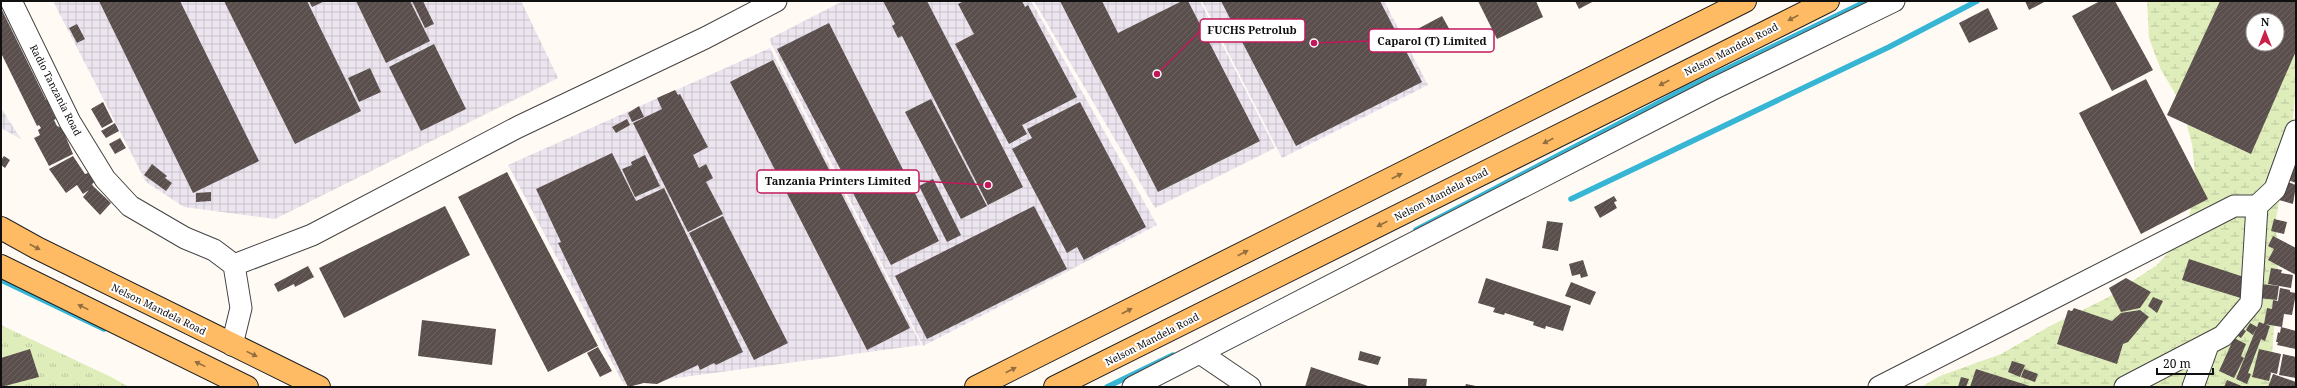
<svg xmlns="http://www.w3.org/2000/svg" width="2297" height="388" font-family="'Noto Serif',serif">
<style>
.industrial{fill:url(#industrial-grid)}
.grass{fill:url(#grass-tufts)}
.wetland{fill:url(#wetland-marsh);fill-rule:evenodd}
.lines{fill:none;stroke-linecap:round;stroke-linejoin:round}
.stream{stroke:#37b5d5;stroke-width:5.5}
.building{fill:url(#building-hatch);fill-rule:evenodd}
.minor-casing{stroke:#434343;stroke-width:23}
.major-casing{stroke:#212121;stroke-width:24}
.minor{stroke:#fff;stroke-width:21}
.major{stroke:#ffbb64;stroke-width:22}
.oneway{fill:#936e3e}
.labels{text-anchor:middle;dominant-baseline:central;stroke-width:4;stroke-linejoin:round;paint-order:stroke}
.street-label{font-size:10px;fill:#101010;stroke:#fff}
.leader{fill:none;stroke:#c2185b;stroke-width:1.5}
.callout-dot{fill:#c2185b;stroke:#fff;stroke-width:1.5}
.callout{fill:#fff;stroke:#c2185b;stroke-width:1.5}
.callout-label{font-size:11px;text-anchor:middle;font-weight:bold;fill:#101010}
</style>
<defs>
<pattern id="industrial-grid" width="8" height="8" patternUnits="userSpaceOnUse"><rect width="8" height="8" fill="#ece5ef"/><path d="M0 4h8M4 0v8" fill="none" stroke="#c9c3cc"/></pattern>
<pattern id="grass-tufts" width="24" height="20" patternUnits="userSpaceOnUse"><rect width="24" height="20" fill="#deedba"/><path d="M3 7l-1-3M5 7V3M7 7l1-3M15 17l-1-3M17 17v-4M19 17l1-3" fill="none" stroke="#bdca9f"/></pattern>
<pattern id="wetland-marsh" width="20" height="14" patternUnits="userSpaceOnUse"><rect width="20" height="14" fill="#deedba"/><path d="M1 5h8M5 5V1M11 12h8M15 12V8" fill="none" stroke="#bdca9f"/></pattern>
<pattern id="building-hatch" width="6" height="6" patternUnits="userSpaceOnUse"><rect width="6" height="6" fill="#5a4f4c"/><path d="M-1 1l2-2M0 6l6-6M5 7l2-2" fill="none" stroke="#6d6461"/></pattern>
</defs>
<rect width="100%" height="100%" fill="#fffbf4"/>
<!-- industrial -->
<path class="industrial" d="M53 1H521L558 78 275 219 184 207 146 182Z
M843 1H1031L1157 225 923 346 769 39Z
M1034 1H1200L1275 148 1155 208Z
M1202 1H1384L1428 85 1282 158Z
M770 48 921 345 624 385 508 165Z
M1 108 19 136 21 139 1 128Z"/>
<!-- grass -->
<path class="grass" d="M1 325 111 377 129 387H1Z"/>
<!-- wetland -->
<path class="wetland" d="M2147 1H2296V82L2291 142 2276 218 2278 268 2270 387H1921L1940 376 2001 354 2052 325 2107 298 2157 265 2168 253 2188 222 2196 183 2192 144 2181 103 2161 70 2149 38ZM2253 20H2277V44H2253Z"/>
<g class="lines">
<!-- stream -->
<path class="stream" d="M1571 199 1889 47 1977 1
M1416 230 1687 88 1867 1
M1 280 104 329
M1107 387 1173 355"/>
</g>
<!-- building -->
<path class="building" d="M99 1H180L259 161 193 193Z
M224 1H307L361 111 295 144Z
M309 1H325L312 7Z
M356 1H410L430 41 386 63Z
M412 1H423L434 24 425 28Z
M883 1H927L1023 187 988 205 902 36 898 38 892 26 895 24Z
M964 1H1022L1025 7 1028 5 1077 97 1022 125 1027 134 1009 144 955 44 974 34 958 4Z
M1060 1H1102L1118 33 1182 1H1188L1260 141 1158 192Z
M1221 1H1380L1422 82 1296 146Z
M1478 1H1536L1543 17 1497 39Z
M1575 1H1594L1579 9Z
M2025 1H2046L2029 10Z
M2100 1H2115L2153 70 2112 91 2072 16Z
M2220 1H2296V51L2251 154 2167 115ZM2253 20H2277V44H2253Z
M1 8 46 100 49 99 53 106 50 107 56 119 54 120 57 126 62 128 73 154 49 166 34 138 40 135 38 130 41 128 39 125 37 126 1 53Z
M1988 8 1998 29 1969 43 1959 23Z
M1442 16 1451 32 1419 49 1410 33Z
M829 23 939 241 891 265 777 49Z
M77 24 85 39 77 43 69 28Z
M434 44 466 109 421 131 389 67Z
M773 60 910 328 867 350 730 82Z
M370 68 381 92 359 102 348 78Z
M2146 79 2208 199 2141 234 2079 113Z
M675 90 678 95 680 94 708 147 693 155 699 168 706 164 713 178 706 182 723 214 688 232 633 123 662 109 657 98Z
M931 99 987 206 961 219 905 112Z
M103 102 113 122 102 128 91 109Z
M1080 102 1146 227 1084 260 1077 247 1067 253 1012 149 1032 138 1027 129Z
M639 106 644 117 632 122 628 113Z
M627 119 630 125 616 133 612 127Z
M115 123 119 131 106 138 101 131Z
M120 138 126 148 115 154 109 144Z
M2296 147V183L2285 179Z
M612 153 636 201 664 188 743 352 716 365 714 363 700 370 698 365 657 384 644 383 628 387 558 243 561 242 536 189Z
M645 155 660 186 635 197 622 169 632 165 631 162Z
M4 156 10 160 5 168 1 165V160Z
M73 156 85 174 88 173 95 182 92 184 93 186 111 203 100 215 83 197 89 190 83 194 77 185 66 193 49 169Z
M152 164 167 176 165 178 172 183 166 191 144 175Z
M507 172 598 346 548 372 458 197Z
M933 179 961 235 947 242 919 186Z
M2288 182 2296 185 2293 204 2279 200 2282 191 2285 192Z
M211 192V201L196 202V193Z
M1614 196 1617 201 1614 202 1617 208 1600 218 1594 207Z
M445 206 470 255 344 318 319 268Z
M1034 206 1067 269 927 339 895 276Z
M723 216 788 343 754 360 689 233Z
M2274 219 2287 222 2284 234 2271 231Z
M1547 221 1563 223 1558 251 1542 248Z
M2273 236 2296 248V275L2268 260 2274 249 2268 246Z
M2189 259 2250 279 2244 299 2182 280Z
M1583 260 1588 276 1581 278 1580 274 1572 276 1569 264Z
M308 266 314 277 295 287 294 284 278 292 274 284Z
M2271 268 2282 270 2281 273 2293 275 2291 288 2268 284Z
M1486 278 1571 306 1563 331 1546 326 1545 329 1533 325 1534 322 1505 313 1504 315 1493 312 1495 308 1478 303Z
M2126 278 2151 292 2140 308 2121 312 2109 288Z
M1571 282 1596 292 1590 305 1565 296Z
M2260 284 2279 286 2277 300 2259 298Z
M2280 288 2290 290V292L2296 293 2292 315 2284 314 2282 327 2264 324 2267 308 2272 309 2273 300 2278 301Z
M2153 297 2163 301 2157 313 2148 306Z
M2074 308 2112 321 2121 313 2140 310 2149 317 2128 342 2123 344 2117 364 2057 344 2068 310 2072 311Z
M422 320 496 329 492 365 418 356Z
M2259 322 2270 326 2265 341 2261 339 2248 373 2251 374 2247 384 2236 379 2256 329 2253 335 2246 330 2250 323 2257 327Z
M2240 327 2246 331 2241 338 2235 334Z
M2281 327 2296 331V349L2277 345 2278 342H2276L2278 332 2280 333Z
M2234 338 2246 344 2241 356 2244 358 2234 378 2219 371Z
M598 347 612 371 600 377 587 353Z
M30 349 39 377 1 387V358Z
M2259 349 2281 354 2277 374 2269 372 2271 373 2269 381 2252 377Z
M1360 351 1381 357 1378 365 1358 360Z
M2283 354 2296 357V378L2279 375Z
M2012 361 2025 365 2020 377 2008 372Z
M1311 367 1371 387H1305Z
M1976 369 2033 387H1970Z
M2024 369 2038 374 2035 382 2021 377Z
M2273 374 2296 382V387H2268Z
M1961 377 1969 379 1966 387H1958Z
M1408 378 1427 379 1426 387H1408Z
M2227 380 2244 387H2224Z
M1466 384 1476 386V387H1465Z"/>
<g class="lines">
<!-- minor casing -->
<g class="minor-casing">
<path id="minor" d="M11 1 70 122 105 179 130 206 185 238 214 250 234 265 241 308 232 345
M234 265 312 235 518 127 705 38 776 1
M1200 353 1250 387
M1133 387 1711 90 1894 1
M1879 387 2234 206H2257
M2125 387 2223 336 2251 303 2257 206 2275 189 2296 131
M2193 387 2208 345"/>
</g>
<!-- major casing -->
<g class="major-casing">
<path id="major" d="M1 228 37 248 319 387
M1 266 247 387
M976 387 1745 1
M1055 387 1828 1"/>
</g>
<!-- minor -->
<use href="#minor" class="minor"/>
<!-- major -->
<use href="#major" class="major"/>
</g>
<!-- one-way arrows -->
<defs><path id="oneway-solid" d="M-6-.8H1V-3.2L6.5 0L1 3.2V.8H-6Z"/></defs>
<g class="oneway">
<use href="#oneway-solid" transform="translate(1793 18) rotate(153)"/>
<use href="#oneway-solid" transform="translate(1664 83) rotate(153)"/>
<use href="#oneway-solid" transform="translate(1548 141) rotate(153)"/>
<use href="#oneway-solid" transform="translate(1397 176) rotate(-27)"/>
<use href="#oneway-solid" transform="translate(1382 224) rotate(153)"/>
<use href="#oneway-solid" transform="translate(35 247) rotate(28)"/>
<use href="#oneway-solid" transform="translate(1243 253) rotate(-27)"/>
<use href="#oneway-solid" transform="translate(83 307) rotate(-154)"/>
<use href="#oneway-solid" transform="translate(1127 311) rotate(-27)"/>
<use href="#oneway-solid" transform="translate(252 354) rotate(26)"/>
<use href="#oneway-solid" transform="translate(200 364) rotate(-154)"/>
<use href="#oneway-solid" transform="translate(1011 370) rotate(-27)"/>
</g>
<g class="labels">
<!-- street labels -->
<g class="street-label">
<text transform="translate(1731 49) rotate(-27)">Nelson Mandela Road</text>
<text transform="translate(56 90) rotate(63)">Radio Tanzania Road</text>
<text transform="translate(1441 194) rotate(-27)">Nelson Mandela Road</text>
<text transform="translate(159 309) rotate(26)">Nelson Mandela Road</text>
<text transform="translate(1152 339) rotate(-27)">Nelson Mandela Road</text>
</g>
</g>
<!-- callouts -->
<path class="leader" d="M1157 74L1200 31M1314 43L1369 41M988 185L919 181"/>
<g class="callout-dot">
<circle cx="1157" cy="74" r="4"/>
<circle cx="1314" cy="43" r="4"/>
<circle cx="988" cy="185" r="4"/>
</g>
<g class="callout">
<rect x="1200" y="19" width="105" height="23" rx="4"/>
<rect x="1369" y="29" width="125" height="23" rx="4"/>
<rect x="757" y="170" width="162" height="23" rx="4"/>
</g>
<g class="callout-label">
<text x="1252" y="34">FUCHS Petrolub</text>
<text x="1432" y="45">Caparol (T) Limited</text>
<text x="838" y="185">Tanzania Printers Limited</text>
</g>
<!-- border -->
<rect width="2297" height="388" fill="none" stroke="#101010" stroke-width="4"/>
<!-- north arrow -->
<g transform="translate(2265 32)"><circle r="19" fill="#ffffff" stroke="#9f9f9f"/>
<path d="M0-3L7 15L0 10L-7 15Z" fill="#ca1f48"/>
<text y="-6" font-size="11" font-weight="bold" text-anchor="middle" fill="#101010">N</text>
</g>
<!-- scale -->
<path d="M2157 368v6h56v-6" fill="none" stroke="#101010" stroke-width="2"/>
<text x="2163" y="368" font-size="12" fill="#101010" stroke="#ffffff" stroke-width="3" paint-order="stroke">20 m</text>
</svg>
